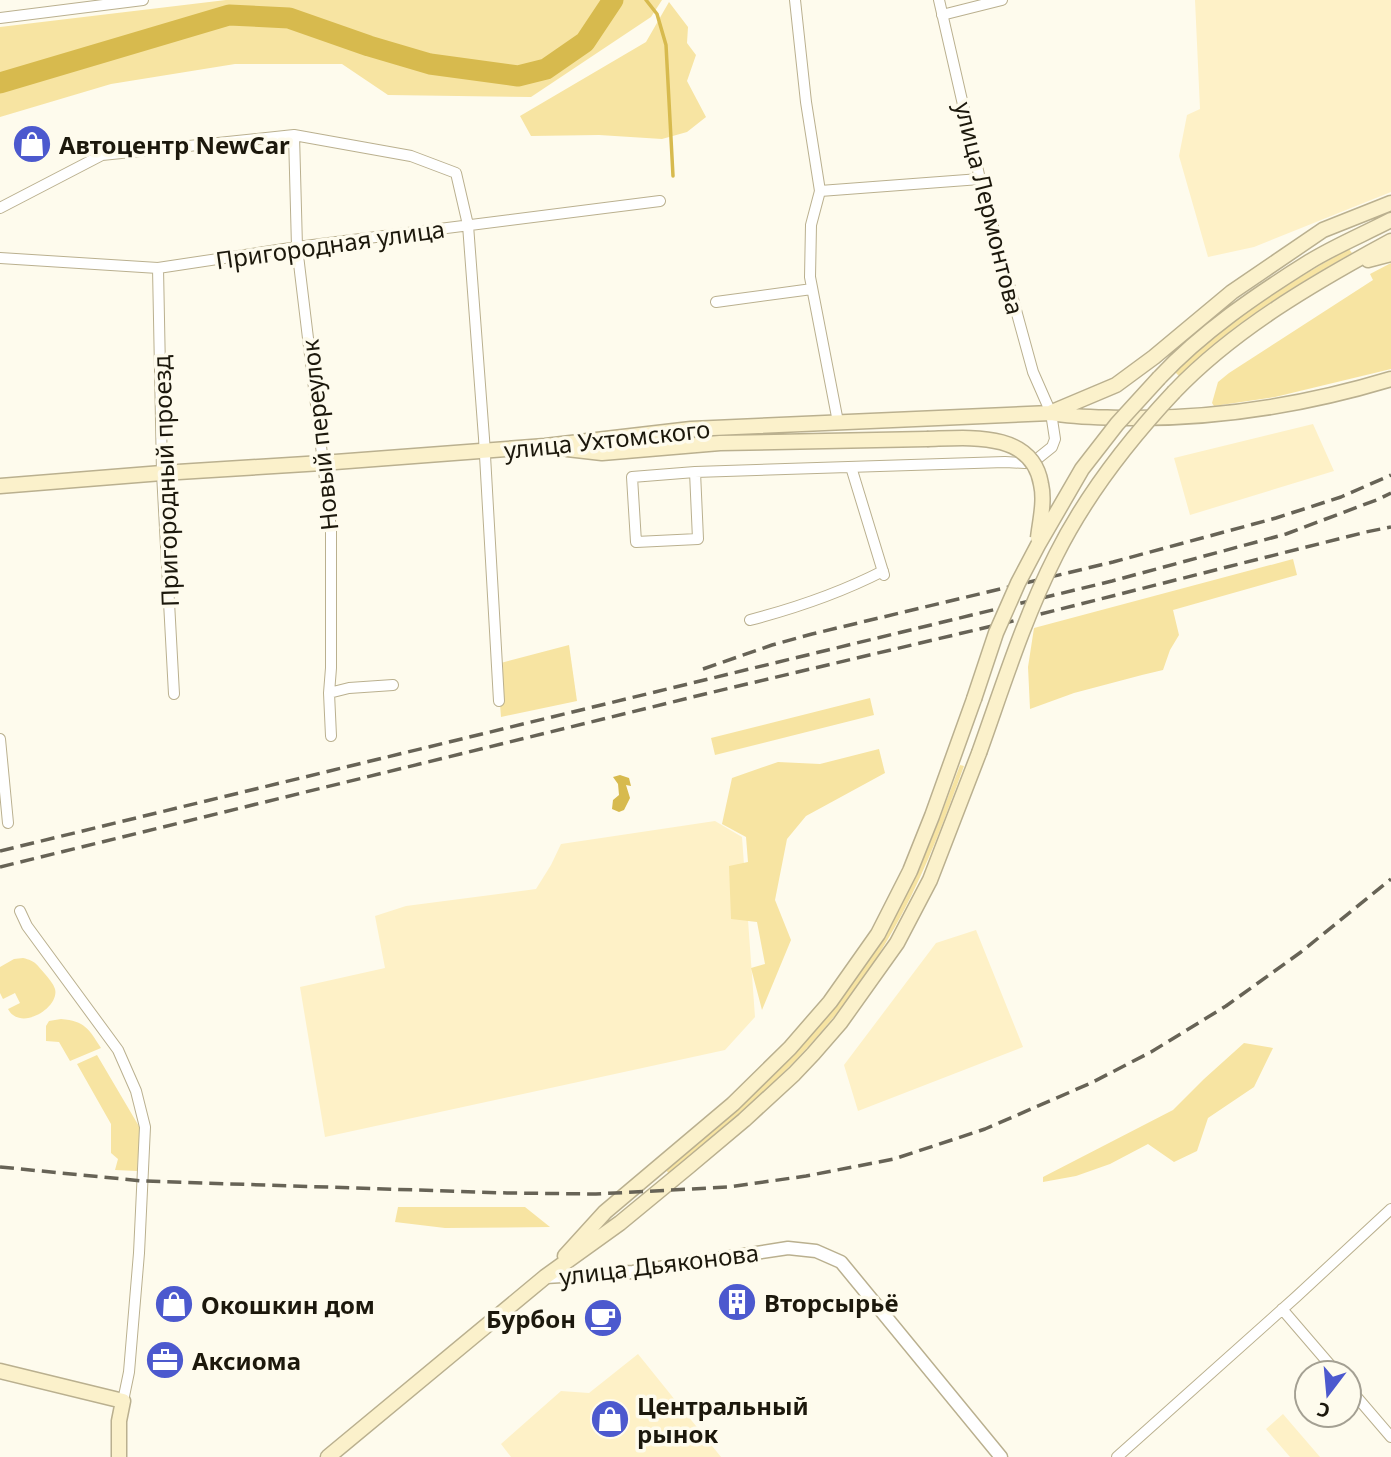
<svg xmlns="http://www.w3.org/2000/svg" width="1391" height="1457" font-family="'Noto Sans',sans-serif">
<style>
.built{fill:#fef1c7}
.green{fill:#f7e4a2}
.water{fill:#d7ba4e}
.lines{fill:none;stroke-linecap:round;stroke-linejoin:round}
.stream{stroke:#d7ba4e;stroke-width:3.5}
.river{stroke:#d7ba4e;stroke-width:21}
.minor-casing{stroke:#bab08f;stroke-width:12}
.tertiary-casing{stroke:#bab08f;stroke-width:15}
.secondary-casing{stroke:#bab08f;stroke-width:17}
.minor{stroke:#fff;stroke-width:10}
.tertiary{stroke:#fff;stroke-width:12}
.secondary{stroke:#fbf1cb;stroke-width:14}
.rail{stroke:#676356;stroke-width:3.5;stroke-dasharray:14 7;stroke-linecap:butt}
.secondary-bridge-casing{stroke:#bab08f;stroke-width:17;stroke-linecap:butt}
.secondary-bridge{stroke:#fbf1cb;stroke-width:14}
.labels{text-anchor:middle;dominant-baseline:central;stroke-width:7;stroke-linejoin:round;paint-order:stroke}
.poi-label{font-size:24px;font-weight:bold;fill:#1c180c;stroke:#fefbed;text-anchor:start}
.street-label{font-size:24px;fill:#1c180c;stroke:#fefbed}
</style>
<rect width="100%" height="100%" fill="#fefbed"/>
<!-- built -->
<path class="built" d="M1195 0H1391V192L1254 247 1208 257 1179 156 1187 115 1200 109Z
M1313 424 1334 471 1190 515 1174 458Z
M715 821 742 837 755 1017 725 1050 325 1137 300 987 385 968 375 916 406 906 536 889 551 865 561 844Z
M976 930 1023 1047 858 1111 844 1065 936 943Z
M638 1354 721 1457H511L501 1444 561 1391 589 1393Z
M1283 1414 1320 1457H1290L1266 1429Z"/>
<!-- green -->
<path class="green" d="M226 0H662L651 17 531 97 388 95 342 64H235L111 84 0 117V27Z
M669 2 688 27 687 43 696 55 687 81 706 117 687 132 662 139 599 135 531 136 520 116 646 42Z
M1349 249 1352 253C1290 288 1229 326 1179 376L1175 372C1226 323 1287 283 1349 249Z
M1391 263V369L1275 397 1214 406 1212 403 1218 382 1229 373 1373 280 1370 274Z
M1293 559 1297 575 1173 610 1179 635 1170 650 1163 670 1142 675 1074 693 1030 709 1028 667 1034 628Z
M569 645 577 701 501 717 497 664Z
M870 698 874 715 715 755 711 738Z
M879 749 885 773 806 816 787 839 775 900 791 940 762 1010 751 968 765 964 757 922 731 919 729 866 748 862 746 837 722 824 732 778 778 762 820 764Z
M960 765 964 766C946 816 927 867 902 914 871 973 829 1028 781 1075 746 1110 707 1142 669 1174L666 1170C704 1138 743 1106 778 1071 825 1024 865 971 897 913 923 866 941 815 960 765Z
M23 958C36 961 37 965 45 974 49 979 53 983 55 989 60 1008 20 1032 8 1009L20 1003 15 993 3 999 0 993V967L14 959Z
M61 1019C85 1021 89 1029 101 1048L70 1061 59 1042 46 1041V1026L49 1021Z
M1244 1043 1273 1048 1254 1087 1208 1118 1197 1151 1174 1162 1148 1144 1110 1164 1076 1176 1043 1182V1177L1173 1110 1204 1079Z
M97 1055 140 1128 137 1171 115 1170 118 1159 111 1153V1124L77 1064Z
M398 1207H525L550 1227 445 1228 395 1222Z"/>
<!-- water -->
<path class="water" d="M620 775 629 778 631 786 626 785 630 798 624 810 619 812 612 809 613 800 619 795 618 784 613 777Z"/>
<g class="lines">
<!-- stream -->
<path class="stream" d="M646 0 657 14 666 45 673 176"/>
<!-- river -->
<path class="river" d="M0 83 229 15 289 18 369 46 430 64 518 76 546 69 585 42 613 0"/>
<!-- minor casing -->
<g class="minor-casing">
<path id="minor" d="M795 0 806 102 820 191 811 225 810 277 838 422
M942 15 1002 0
M0 18 143 0
M294 135 297 247 331 529V668L329 693 331 736
M820 191 980 179
M0 208 102 155 294 135 411 156 456 173 468 225 484 438 499 701
M0 258 158 268 297 247 660 201
M158 268 162 473 174 694
M716 302 812 289
M851 467 884 575
M695 472 698 539 636 542 632 477 695 472 1005 462 1025 463 1037 459 1052 447 1055 439 1051 413 1033 372 980 179 939 0
M750 620C796 608 840 593 883 571
M329 693 349 688 393 685
M0 739 8 823
M20 911 27 926 118 1050 136 1091 145 1127 139 1253 129 1372 123 1401
M1282 1309 1337 1373
M1349 1388 1391 1437
M1117 1457 1296 1297 1391 1209"/>
</g>
<!-- tertiary casing -->
<g class="tertiary-casing">
<path id="tertiary" d="M545 1277 633 1272 788 1248 816 1251 841 1262 1001 1457"/>
</g>
<!-- secondary casing -->
<g class="secondary-casing">
<path id="secondary" d="M1368 260 1391 254
M1159 378C1202 332 1256 295 1309 262 1335 246 1364 234 1391 220
M1174 392C1234 329 1315 282 1391 241
M1052 412 1116 385 1154 357 1232 292 1323 230 1391 203
M567 449 602 453 720 443 927 439
M0 486 162 473 322 463 545 446 691 429 1051 413C1077 418 1100 417 1126 418 1215 419 1305 405 1391 379
M565 1256 605 1212 733 1104 790 1048 830 1002 878 934 910 871 932 816 974 699
M0 1371 123 1401 119 1421V1457
M328 1457 545 1277 620 1223 688 1167 744 1120 794 1074 813 1054 840 1023 897 943 930 880 979 753"/>
</g>
<!-- minor -->
<use href="#minor" class="minor"/>
<!-- tertiary -->
<use href="#tertiary" class="tertiary"/>
<!-- secondary -->
<use href="#secondary" class="secondary"/>
<!-- rail -->
<path class="rail" d="M703 669 772 645 812 634 1113 562 1276 518 1341 497 1391 475
M0 851 1112 581 1286 534 1379 499 1391 493
M0 867 709 693 1009 622 1366 532 1391 527
M0 1167 143 1181 507 1193 596 1194 729 1187 806 1176 894 1159 985 1129 1091 1083 1151 1052 1226 1006 1301 952 1391 879"/>
<!-- secondary-bridge casing -->
<g class="secondary-bridge-casing">
<path id="secondary-bridge" d="M927 439C967 438 1032 430 1041 484 1045 501 1040 521 1038 538
M974 699 996 633 1018 583 1038 545 1082 469 1117 424 1159 378
M979 753C1003 686 1024 618 1056 555 1086 495 1129 440 1174 392"/>
</g>
<!-- secondary-bridge -->
<use href="#secondary-bridge" class="secondary-bridge"/>
</g>
<!-- icons -->
<defs>
<g id="shop-disc" transform="scale(2.0125)"><circle r="9.5" fill="#4c59ce" stroke="#fefbed"/><path d="M-5-2.5h2.3a2.7 3.5 0 0 1 5.4 0H5L5.5 6h-11ZM-1.5-2.5h3a1.5 2.3 0 0 0-3 0Z" fill="#fff"/></g>
<g id="building-disc" transform="scale(2.0125)"><circle r="9.5" fill="#4c59ce" stroke="#fefbed"/><path d="M-4-6H4V6H1V3H-1V6H-4ZM-2.5-4.3h1.7v1.8h-1.7ZM.8-4.3h1.7v1.8H.8ZM-2.5-1h1.7V.8h-1.7ZM.8-1h1.7V.8H.8Z" fill="#fff"/></g>
<g id="cafe-disc" transform="scale(2.0125)"><circle r="9.5" fill="#4c59ce" stroke="#fefbed"/><path d="M-5.5-4.5H6V0H3Q3 3.5 0 3.5H-2.5Q-5.5 3.5-5.5 0ZM3-3.2v2h1.7v-2ZM-6 4.5H4V6H-6Z" fill="#fff"/></g>
<g id="office-disc" transform="scale(2.0125)"><circle r="9.5" fill="#4c59ce" stroke="#fefbed"/><path d="M-6-3h4V-5.5h4V-3h4V5H-6ZM-1-4.5V-3h2v-1.5ZM-6 0V1H6V0Z" fill="#fff"/></g>
</defs>
<g fill-rule="evenodd">
<use href="#shop-disc" x="32" y="144"/>
<use href="#building-disc" x="737" y="1302"/>
<use href="#shop-disc" x="174" y="1304"/>
<use href="#cafe-disc" x="603" y="1318"/>
<use href="#office-disc" x="165" y="1360"/>
<use href="#shop-disc" x="610" y="1419"/>
</g>
<g class="labels">
<!-- poi labels -->
<g class="poi-label">
<text x="59" y="144">Автоцентр NewCar</text>
<text x="764" y="1302">Вторсырьё</text>
<text x="201" y="1304">Окошкин дом</text>
<text x="576" y="1318" text-anchor="end">Бурбон</text>
<text x="192" y="1360">Аксиома</text>
<text x="637" y="1405">Центральный<tspan x="637" dy="28">рынок</tspan></text>
</g>
<!-- street labels -->
<g class="street-label">
<text transform="translate(990 208) rotate(76)">улица Лермонтова</text>
<text transform="translate(330 244) rotate(-8)">Пригородная улица</text>
<text transform="translate(319 435) rotate(-96)">Новый переулок</text>
<text transform="translate(607 439) rotate(-6)">улица Ухтомского</text>
<text transform="translate(165 481) rotate(-92)">Пригородный проезд</text>
<text transform="translate(659 1264) rotate(-7)">улица Дьяконова</text>
</g>
</g>
<!-- north arrow -->
<g transform="translate(1328 1394) rotate(196)"><circle r="33" fill="#fefbed" stroke="#a4a093" stroke-width="2"/>
<path d="M0-5L12 26L0 18L-12 26Z" fill="#4c59ce"/>
<text y="-10" font-size="19" font-weight="bold" text-anchor="middle" fill="#1c180c">С</text>
</g>
</svg>
